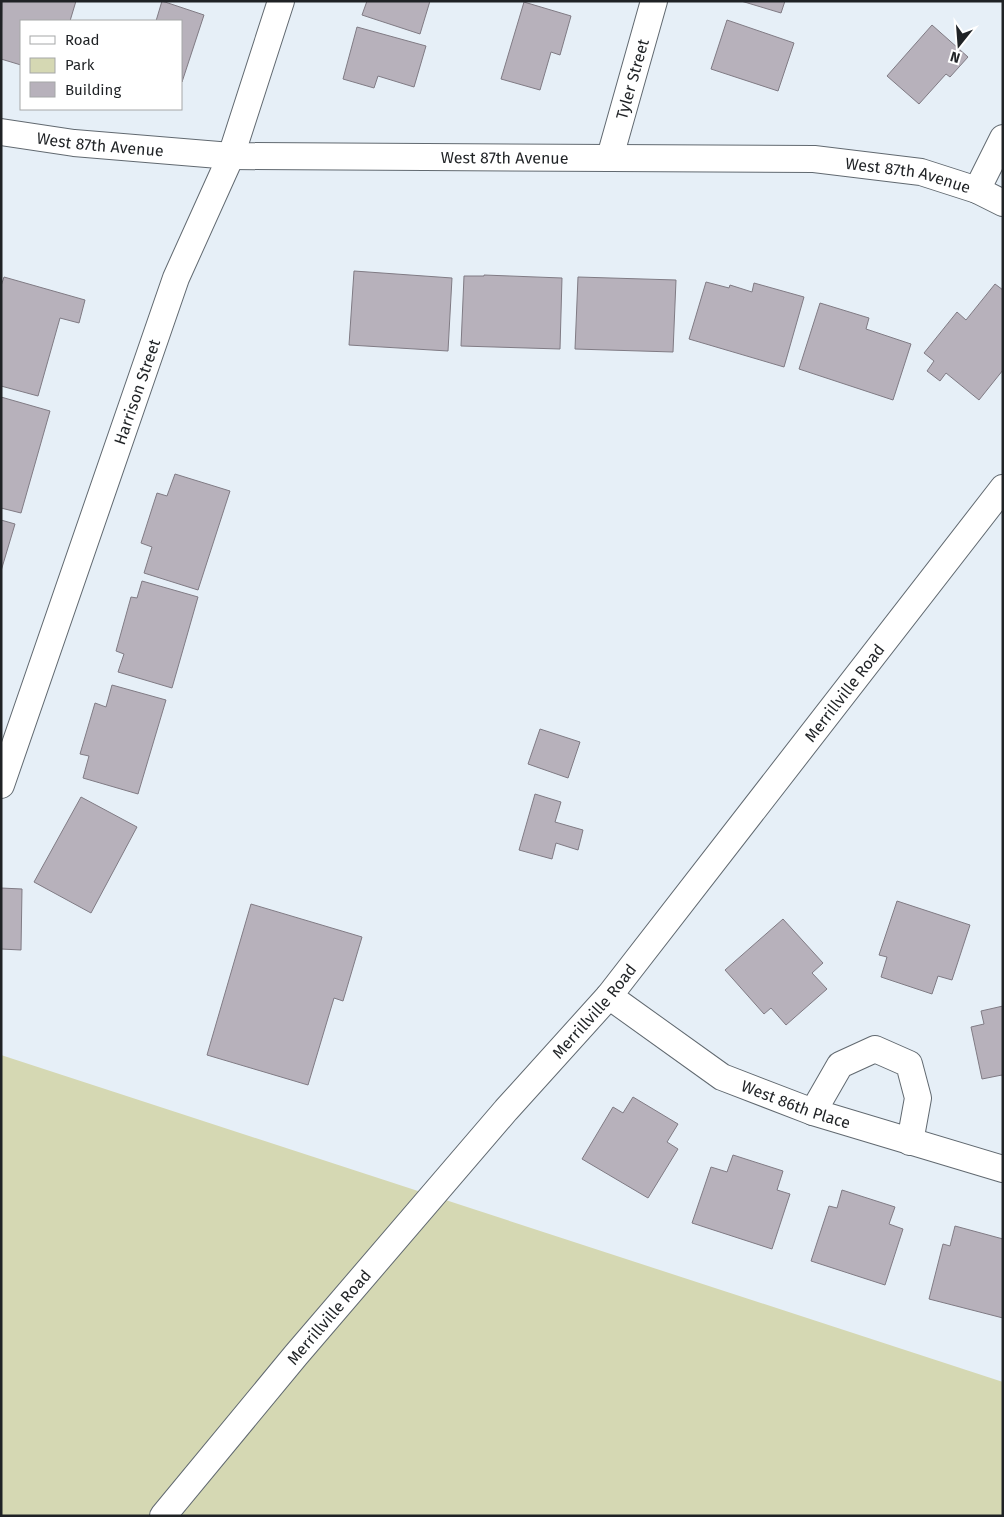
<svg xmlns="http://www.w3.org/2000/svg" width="1004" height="1517" font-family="'Fira Sans',sans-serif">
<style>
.green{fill:#d5d8b3}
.building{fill:#b7b1bb;stroke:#807b84}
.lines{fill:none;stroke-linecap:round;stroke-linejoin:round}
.minor-casing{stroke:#616970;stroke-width:28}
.minor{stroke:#fff;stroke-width:26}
.labels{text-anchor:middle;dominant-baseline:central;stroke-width:4.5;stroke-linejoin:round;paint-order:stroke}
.street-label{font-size:16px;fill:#1f2225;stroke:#fff}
</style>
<rect width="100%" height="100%" fill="#e6eff7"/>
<!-- green -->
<path class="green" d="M1 1055 1003 1382V1516H2Z"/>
<!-- building -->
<path class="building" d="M2 1H76L70 21H21V65L1 59Z
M162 1 204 15 182 82 181 21H156Z
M367 1H430L420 34 362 15Z
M741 1H785L781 13Z
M524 2 571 16 560 55 551 52 540 90 501 79Z
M727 20 794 43 778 91 711 69Z
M932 25 968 57 950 77 946 74 919 104 887 76Z
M357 27 426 46 414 87 378 76 374 88 343 79Z
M354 271 452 278 448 351 349 345Z
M484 275 562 278 560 349 461 346 464 276H484Z
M4 277 85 300 79 323 60 318 38 396 1 386V286Z
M578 277 676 280 673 352 575 349Z
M706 282 729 288 730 285 752 292 754 283 804 297 784 367 689 339Z
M995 284 1003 290V370L979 400 946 373 940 381 927 371 934 361 924 353 957 312 966 320Z
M820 303 869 318 866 329 911 344 893 400 799 369Z
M1 397 50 411 21 513 1 508Z
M175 474 230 491 198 590 144 573 152 547 141 543 157 493 167 496Z
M1 520 15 524 1 571Z
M142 581 198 597 172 688 118 672 124 654 116 651 131 597 137 598Z
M112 685 166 700 138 794 83 778 89 756 80 754 95 703 106 707Z
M540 729 580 742 568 778 528 764Z
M535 794 561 802 555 822 583 830 578 850 556 843 552 859 519 850Z
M81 797 137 827 91 913 34 882Z
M1 888 22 889 21 950 1 949Z
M897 901 970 925 952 980 938 976 932 994 881 977 887 957 879 955Z
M251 904 362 937 343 1001 334 998 308 1085 207 1055Z
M783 919 823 963 812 973 827 989 786 1025 771 1008 764 1014 725 970Z
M1003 1006V1079L1002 1075 982 1079 971 1027 984 1024 981 1011Z
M633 1097 678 1124 667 1142 678 1149 648 1198 582 1159 613 1107 623 1113Z
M733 1155 783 1171 777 1190 790 1194 772 1249 692 1223 711 1167 727 1172Z
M842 1190 895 1207 889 1224 903 1229 885 1285 811 1261 829 1206 837 1208Z
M955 1226 1003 1239V1318L929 1299 943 1244 950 1246Z"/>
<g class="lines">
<!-- minor casing -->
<g class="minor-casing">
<g id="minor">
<path id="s1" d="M1 132 74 143 231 156 814 159 921 172 977 190 1003 203"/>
<path id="s2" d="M610 157 654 1"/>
<path d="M977 190 1003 138"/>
<path id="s3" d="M1 785 176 278 231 156 281 1"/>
<path id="s4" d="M609 996 722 1077 813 1112 1003 1169"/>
<path d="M813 1112 840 1065 875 1049 909 1064 918 1098 910 1142"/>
<path id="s5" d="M163 1516 296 1355 506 1110 609 996 1003 488"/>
</g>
</g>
<!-- minor -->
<use href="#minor" class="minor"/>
</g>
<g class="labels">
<!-- street labels -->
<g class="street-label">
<text stroke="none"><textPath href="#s2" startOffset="81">Tyler Street</textPath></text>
<text stroke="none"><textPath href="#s1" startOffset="100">West 87th Avenue</textPath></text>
<text stroke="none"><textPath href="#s1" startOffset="505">West 87th Avenue</textPath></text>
<text stroke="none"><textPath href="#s1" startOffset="910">West 87th Avenue</textPath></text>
<text stroke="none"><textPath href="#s3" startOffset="416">Harrison Street</textPath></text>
<text stroke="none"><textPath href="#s5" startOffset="1069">Merrillville Road</textPath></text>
<text stroke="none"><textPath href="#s5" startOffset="664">Merrillville Road</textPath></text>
<text stroke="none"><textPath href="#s4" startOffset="218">West 86th Place</textPath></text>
<text stroke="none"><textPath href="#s5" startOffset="259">Merrillville Road</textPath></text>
</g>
</g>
<!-- border -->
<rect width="1004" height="1517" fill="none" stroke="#1f2225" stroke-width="5"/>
<!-- legend -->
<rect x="20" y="20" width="162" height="90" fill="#ffffff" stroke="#a5a7a8"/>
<rect x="30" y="36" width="25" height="8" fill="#ffffff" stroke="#a5a7a8"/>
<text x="65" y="45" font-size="15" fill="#1f2225">Road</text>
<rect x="30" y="58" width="25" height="15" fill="#d5d8b3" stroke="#a5a7a8"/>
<text x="65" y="70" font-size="15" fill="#1f2225">Park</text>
<rect x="30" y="82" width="25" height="15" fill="#b7b1bb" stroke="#a5a7a8"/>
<text x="65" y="95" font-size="15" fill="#1f2225">Building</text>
<!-- north arrow -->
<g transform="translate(959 45) rotate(197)" stroke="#ffffff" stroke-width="4" paint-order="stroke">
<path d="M0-4L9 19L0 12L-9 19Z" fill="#1f2225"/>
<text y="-8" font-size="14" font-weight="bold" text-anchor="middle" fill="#1f2225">N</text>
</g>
</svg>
